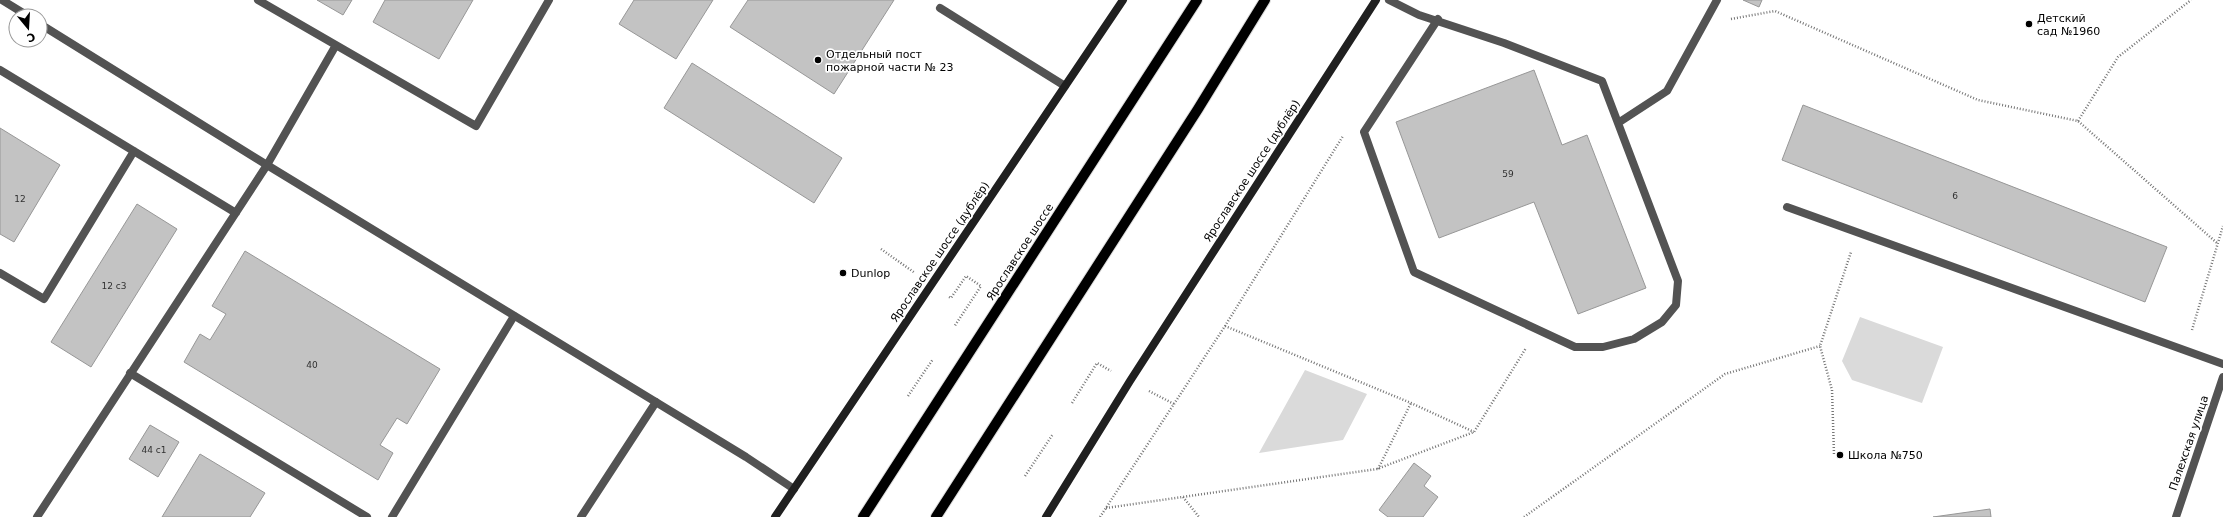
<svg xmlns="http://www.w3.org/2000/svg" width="2223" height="517" font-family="'DejaVu Sans',sans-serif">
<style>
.green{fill:#dadada}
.building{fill:#c3c3c3;stroke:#979797}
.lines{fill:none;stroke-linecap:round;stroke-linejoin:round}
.primary-casing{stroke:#dbdbdb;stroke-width:12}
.path{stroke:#757575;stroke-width:2.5;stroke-dasharray:1 2;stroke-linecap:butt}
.lane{stroke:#535353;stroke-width:8}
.street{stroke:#535353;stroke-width:8}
.secondary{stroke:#202020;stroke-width:8}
.primary{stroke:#000;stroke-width:10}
.poi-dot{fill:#000;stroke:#fff;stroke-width:1.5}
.labels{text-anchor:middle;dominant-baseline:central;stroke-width:3.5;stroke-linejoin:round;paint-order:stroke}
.number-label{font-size:9px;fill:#313131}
.poi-label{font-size:11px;fill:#000;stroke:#fff;text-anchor:start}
.street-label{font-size:11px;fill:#000;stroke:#fff}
</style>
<rect width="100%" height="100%" fill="#fff"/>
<!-- green -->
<path class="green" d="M1860 317 1943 347 1922 403 1852 380 1842 361Z
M1305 370 1367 394 1343 440 1259 453Z"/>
<!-- building -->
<path class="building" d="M317 0H352L343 15Z
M385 0H473L439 59 373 22Z
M634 0H713L676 59 619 24Z
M748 0H894L834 94 730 27Z
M1743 0H1762L1759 7Z
M692 63 842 158 814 203 664 108Z
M1534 70 1562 145 1587 135 1646 288 1578 314 1534 202 1439 238 1396 122Z
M1803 105 2167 247 2145 302 1782 160Z
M0 128 60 165 14 242 0 234Z
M137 204 177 229 91 367 51 342Z
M245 251 440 369 407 424 397 418 380 445 393 453 378 480 184 362 200 334 210 340 226 314 212 306Z
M150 425 179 442 158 477 129 459Z
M200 454 265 493 250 517H162Z
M1414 463 1431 476 1424 486 1438 497 1423 517H1388L1379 510Z
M1990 509 1991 517H1933Z"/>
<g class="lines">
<!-- primary casing -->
<g class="primary-casing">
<path id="primary" d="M863 517 1197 0
M936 517 1198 109 1265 0"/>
</g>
<!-- path -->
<path class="path" d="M1731 19 1775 11 1978 100 2078 121 2217 243
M2078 121 2118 57 2191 0
M881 249 915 273
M949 297 951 298 966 276 981 286 954 327
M1225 326 1411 403 1474 432
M2192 330 2223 226
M1149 391 1174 404
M908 396 933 359
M1072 403 1097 363 1111 371
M1834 454 1832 390 1820 346 1851 252
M1378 469 1411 403
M1025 476 1053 434
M1183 497 1199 517
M1106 508 1377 469 1474 432 1526 348
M1100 517 1225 326 1343 136
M1524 517 1725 374 1820 346"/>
<!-- lane -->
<path class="lane" d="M258 0 476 126 549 0
M1389 0 1419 15 1504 43 1602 81 1678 281 1676 305 1662 322 1634 339 1603 347H1575L1414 272 1364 132 1438 19
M940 8 1065 86
M0 70 236 213
M1618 123 1667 91 1717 0
M1787 207 2223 364
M0 273 44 299 134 151
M130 373 367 517
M37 517 267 165 336 45
M392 517 514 316
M581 517 656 402"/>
<!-- street -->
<path class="street" d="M2 0 28 16
M40 24 267 165 746 457 794 489
M2176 517 2223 377"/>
<!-- secondary -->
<path class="secondary" d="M775 517 1123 0
M1046 517 1130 381 1376 0"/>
<!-- primary -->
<use href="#primary" class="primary"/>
</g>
<!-- markers -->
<g class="poi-dot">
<circle cx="2029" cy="24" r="4"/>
<circle cx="818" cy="60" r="4"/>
<circle cx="843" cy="273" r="4"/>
<circle cx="1840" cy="455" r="4"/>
</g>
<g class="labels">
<!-- number labels -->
<g class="number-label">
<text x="1508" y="174">59</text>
<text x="1955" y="196">6</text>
<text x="20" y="199">12</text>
<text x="114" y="286">12 с3</text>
<text x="312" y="365">40</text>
<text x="154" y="450">44 с1</text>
</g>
<!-- poi labels -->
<g class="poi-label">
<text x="2037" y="18">Детский<tspan x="2037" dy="13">сад №1960</tspan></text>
<text x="826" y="54">Отдельный пост<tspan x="826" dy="13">пожарной части № 23</tspan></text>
<text x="851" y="273">Dunlop</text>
<text x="1848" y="455">Школа №750</text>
</g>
<!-- street labels -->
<g class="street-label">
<text transform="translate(1252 171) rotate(-57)">Ярославское шоссе (дублёр)</text>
<text transform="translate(940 252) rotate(-56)">Ярославское шоссе (дублёр)</text>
<text transform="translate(1020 252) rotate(-57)">Ярославское шоссе</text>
<text transform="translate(2189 443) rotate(-71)">Палехская улица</text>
</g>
</g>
<!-- north arrow -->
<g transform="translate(28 28) rotate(162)"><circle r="19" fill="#ffffff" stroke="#999999"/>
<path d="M0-3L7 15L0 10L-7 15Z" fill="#000000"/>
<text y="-6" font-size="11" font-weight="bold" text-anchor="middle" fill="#000000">С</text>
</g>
</svg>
